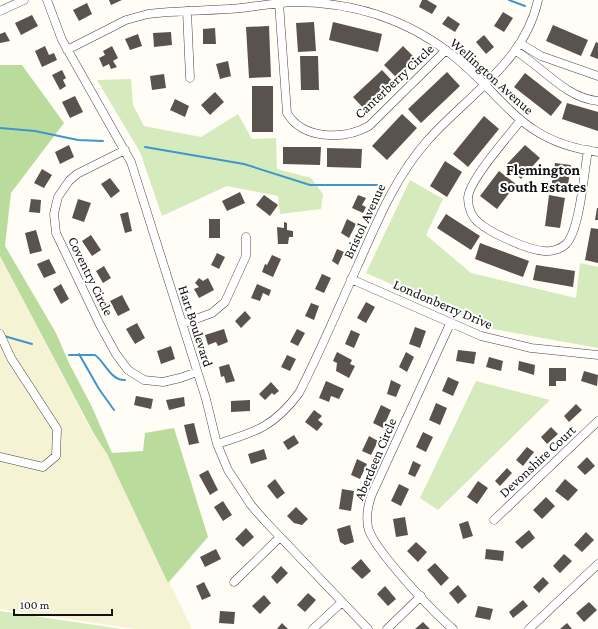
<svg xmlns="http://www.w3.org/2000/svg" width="598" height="629" font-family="'Crimson Pro',serif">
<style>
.farmland{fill:#f6f3d4}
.green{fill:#d5ebbd}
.forest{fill:#b9dc9c}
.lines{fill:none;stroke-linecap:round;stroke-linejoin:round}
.stream{stroke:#3f96cf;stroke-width:2}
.building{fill:#5a524d}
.minor-casing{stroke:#444;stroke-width:9}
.minor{stroke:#fff;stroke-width:8}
.labels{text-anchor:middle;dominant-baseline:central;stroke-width:4;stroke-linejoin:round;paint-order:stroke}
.street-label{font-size:14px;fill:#111;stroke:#fff}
.neighbourhood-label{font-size:15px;font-weight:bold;fill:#111;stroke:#fff}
</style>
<rect width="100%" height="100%" fill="#fffdf5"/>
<!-- farmland -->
<path class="farmland" d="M0 256 93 434 107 454 192 629H136L0 609Z"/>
<!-- green -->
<path class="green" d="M131 79 133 105 144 126 201 137 238 114 252 139 276 138 277 169 311 178 323 194 321 209 280 214 278 196 227 186 162 216 140 152 97 80Z
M410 180 443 199 426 235 471 273 576 298 580 263 598 267V348L493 329 366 273Z
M476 381 550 400 438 510 420 498Z
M0 611 122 629H0Z"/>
<!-- forest -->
<path class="forest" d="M0 65H22L64 123 11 193 5 246 56 333 69 363 92 407 112 453 143 451 145 433 174 428 208 537 168 583 107 454 94 434 0 256Z"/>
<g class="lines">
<!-- stream -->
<path class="stream" d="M509 0 525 6
M0 128 35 131 78 140 103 141
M145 147 244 164 310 185H381
M4 336 32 344
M79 354 99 389 114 410
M69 355H95C105 362 111 381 125 380"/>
</g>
<!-- building -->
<path class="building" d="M109 0H122L111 5Z
M422 0H427L437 6 432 14 419 7Z
M87 3 92 14 79 21 73 10Z
M503 12 513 18 504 32 494 26Z
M32 15 38 26 21 35 15 23Z
M448 16 460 24 455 32 442 24Z
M314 22 316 51 298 52 296 23Z
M333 22 382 34 378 52 329 40Z
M553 25 588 40 581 56 546 41Z
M269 26 271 77 249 78 246 27Z
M215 28 216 44H203V29Z
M5 32 10 41 0 43V34Z
M171 32 172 45 154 47 153 33Z
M138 34 142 46 130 50 125 39Z
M484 35 494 47 486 54 476 42Z
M596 42 598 43V59L590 56Z
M45 46 49 55 54 53 57 60 42 67 35 51Z
M112 46 118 58 113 61 117 67 111 69 109 64 103 67 99 58 105 55 103 51Z
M403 46 417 60 398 79 384 65Z
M300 56H318L319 90H301Z
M228 61 231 76 220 79 216 64Z
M62 70 66 78 63 80 66 86 60 90 52 75Z
M382 70 396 85 367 112 353 97Z
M447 72 460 86 421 123 408 109Z
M525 73 562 102 551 116 514 87Z
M164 74 166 88 152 90 150 76Z
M252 86H273V132H252Z
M215 92 224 102 210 115 201 105Z
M75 96 83 112 70 118 62 102Z
M175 99 189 106 185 117 170 110Z
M567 103 598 112V131L562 119Z
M402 114 417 128 387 160 372 146Z
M484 116 499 129 468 167 453 154Z
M69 145 74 157 60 164 55 152Z
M525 145 540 158 521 179 506 165Z
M283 147H321L320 165 283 164Z
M327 148 362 149 361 168 327 167Z
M445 161 462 172 447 197 430 186Z
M555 163 571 165 567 191 551 189Z
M42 169 52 175 44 188 34 183Z
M499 171 516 184 497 209 480 196Z
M110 178 120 191 111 198 101 184Z
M240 192 245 203 227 211 222 201Z
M264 195 278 205 270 216 256 205Z
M358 195 366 198 362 205 366 207 363 213 352 208Z
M549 195 565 198 560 228 545 226Z
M31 199 41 200 40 213 29 212Z
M78 199 91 203 84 222 72 218Z
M597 208H598V220H595Z
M128 212 132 231 125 233 120 214Z
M446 214 480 236 471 250 437 228Z
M209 219H220V238H209Z
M347 219 356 224 349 238 341 233Z
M284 222 287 223V230L293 231V237H289L288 244H278L277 227 284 228Z
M591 228 598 229V263L585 260Z
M36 230 42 251 30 254 25 233Z
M91 235 101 250 92 256 82 241Z
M480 243 529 261 523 277 475 259Z
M337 249 344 252 338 265 332 261Z
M217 253 225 257 219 269 211 265Z
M272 255 281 259 273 277 262 272 265 264 267 265Z
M49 259 56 273 44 278 37 264Z
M536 265 575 271 573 287 533 280Z
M104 266 111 278 103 283 96 271Z
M322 274 331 278 324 293 315 289Z
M199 278 203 281 208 278 214 290 199 298 194 289 199 287 195 283Z
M61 284 69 299 61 304 53 289Z
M257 284 271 290 269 296 263 293 260 301 251 298Z
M122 295 130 310 118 316 110 301Z
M366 302 375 307 366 323 357 318Z
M311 303 319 306 314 320 305 316Z
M245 311 251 318 241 328 235 321Z
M137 323 145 338 135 344 126 329Z
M415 327 426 331 420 348 409 344Z
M224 329 228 342 218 346 216 342 208 345 205 335Z
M297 329 305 333 298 346 290 342Z
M351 330 360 334 354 348 345 344Z
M171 346 175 359 161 364 157 351Z
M458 350 476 352 474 364 456 361Z
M337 352 352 360 350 364 355 366 349 378 336 371 337 363 333 361Z
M406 352 414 357 407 372 399 367Z
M287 355 296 359 290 371 281 367Z
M489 357 503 361 501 371 486 367Z
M519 361 535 365 534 375 518 370Z
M229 364 235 381 226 383 224 376 221 377 219 367Z
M549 368H566V381H556V386H549Z
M584 371 598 375 597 386 581 381Z
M448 377 459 382 453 396 442 391Z
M391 380 401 385 396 397 387 394Z
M326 381 344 389 339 399 331 396 329 402 319 398Z
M271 382 279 391 274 395 272 393 265 400 259 394Z
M136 396 153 399 151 409 134 405Z
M184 397 185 406 169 410 166 400Z
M250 400V411L231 412V401Z
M436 403 447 408 440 425 429 420Z
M576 404 582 410 569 422 564 416Z
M381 405 391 410 383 428 373 423Z
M314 410 322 416 318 420 323 424 317 431 305 422Z
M194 423 199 443 189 445 184 425Z
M551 427 558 434 547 444 541 437Z
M423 432 433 437 426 452 416 447Z
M294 435 299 443 288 450 283 442Z
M369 436 378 441 371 455 362 451Z
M527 447 534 452 523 466 516 460Z
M264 449 267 459 251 464 248 454Z
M587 457 595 466 585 475 577 467Z
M357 459 367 464 360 479 351 475Z
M413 461 421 465 415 477 408 474Z
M507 468 512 473 500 486 495 481Z
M208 470 218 490 210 495 199 475Z
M275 479 285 493 277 499 267 486Z
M565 479 578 490 568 501 555 491Z
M478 481 488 488 477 504 467 497Z
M399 484 409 489 401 506 391 501Z
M342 489 354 491 351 511 339 509Z
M546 497 555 506 542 519 533 510Z
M223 501 232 515 223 521 214 507Z
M296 507 308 519 302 525 294 523 287 516Z
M405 517 408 535 396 537 393 519Z
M468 521 473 536 463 539 459 524Z
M350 525 354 542 345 545 340 542 337 529Z
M246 528 254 537 243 547 235 539Z
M529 530 535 538 522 549 515 542Z
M586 532 594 540 582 552 574 545Z
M416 542 427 552 418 562 407 551Z
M216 549 221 559 205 567 200 557Z
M486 549 504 551 503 561 485 559Z
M564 554 572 561 560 573 553 566Z
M361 559 371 571 362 579 351 568Z
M435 563 449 578 441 586 427 570Z
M281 566 288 573 277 584 271 577Z
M543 577 549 583 539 593 533 587Z
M204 582 211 596 202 600 196 586Z
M458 585 467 596 458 604 449 593Z
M385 586 396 599 388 606 377 594Z
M308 593 316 600 305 612 297 605Z
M264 595 271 603 260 614 252 606Z
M523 600 528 606 513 618 509 612Z
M589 602 597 610 584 622 576 613Z
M478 606 493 609 490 620 475 617Z
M220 611 235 612 234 624 219 623Z
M423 622 430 629H415Z
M282 623 288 629H277Z
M567 623 572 629H560Z"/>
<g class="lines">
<!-- minor casing -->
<g class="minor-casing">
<path id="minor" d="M47 0 62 40 131 162 206 399 217 444 228 470 251 505 264 520 368 629
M279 3 287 113C303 140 344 140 369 126L446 50
M0 11 24 0
M187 11 190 78
M521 44 541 56 598 76
M67 50 126 20 148 14C179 10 210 11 241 8 259 6 275 3 293 2 350 2 405 18 451 54 506 97 519 142 598 152
M516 51C542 67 566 98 598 101
M520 121C508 137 469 180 468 198 468 206 471 216 478 222 490 233 528 250 544 251 551 252 561 249 566 244 580 230 584 172 588 150
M125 150 77 174 69 181 58 197 56 205 54 214 56 233 100 325 116 354 128 370 144 380 163 382 180 378 197 372
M351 279 481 336 531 348 598 355
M182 324 212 313 225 302 246 256V237
M450 324 372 494C368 504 366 515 368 527 372 548 435 614 453 629
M0 334 11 358 57 429 56 456 43 467 0 457
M217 444C255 432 274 427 299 393 320 352 338 309 357 267 377 222 395 177 428 140 467 96 525 62 538 0
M494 520 598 421
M234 582 280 537
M313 629 342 602
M387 629 421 596
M529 629 598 564"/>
</g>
<!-- minor -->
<use href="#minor" class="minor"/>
</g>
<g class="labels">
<!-- street labels -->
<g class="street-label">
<text transform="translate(492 76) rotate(42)">Wellington Avenue</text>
<text transform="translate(394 81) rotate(-43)">Canterberry Circle</text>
<text transform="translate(364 221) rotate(-65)">Bristol Avenue</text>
<text transform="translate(91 276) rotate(64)">Coventry Circle</text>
<text transform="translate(443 304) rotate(23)">Londonberry Drive</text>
<text transform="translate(196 326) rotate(72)">Hart Boulevard</text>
<text transform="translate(375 459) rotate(-67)">Aberdeen Circle</text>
<text transform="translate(537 461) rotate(-43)">Devonshire Court</text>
</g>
<!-- neighbourhood labels -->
<g class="neighbourhood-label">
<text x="543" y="170">Flemington<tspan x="543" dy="17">South Estates</tspan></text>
</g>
</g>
<!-- scale -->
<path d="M14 609v6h98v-6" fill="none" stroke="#111111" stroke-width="2"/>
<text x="20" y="609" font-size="12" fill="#111111" stroke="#ffffff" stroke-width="3" paint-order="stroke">100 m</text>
</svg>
